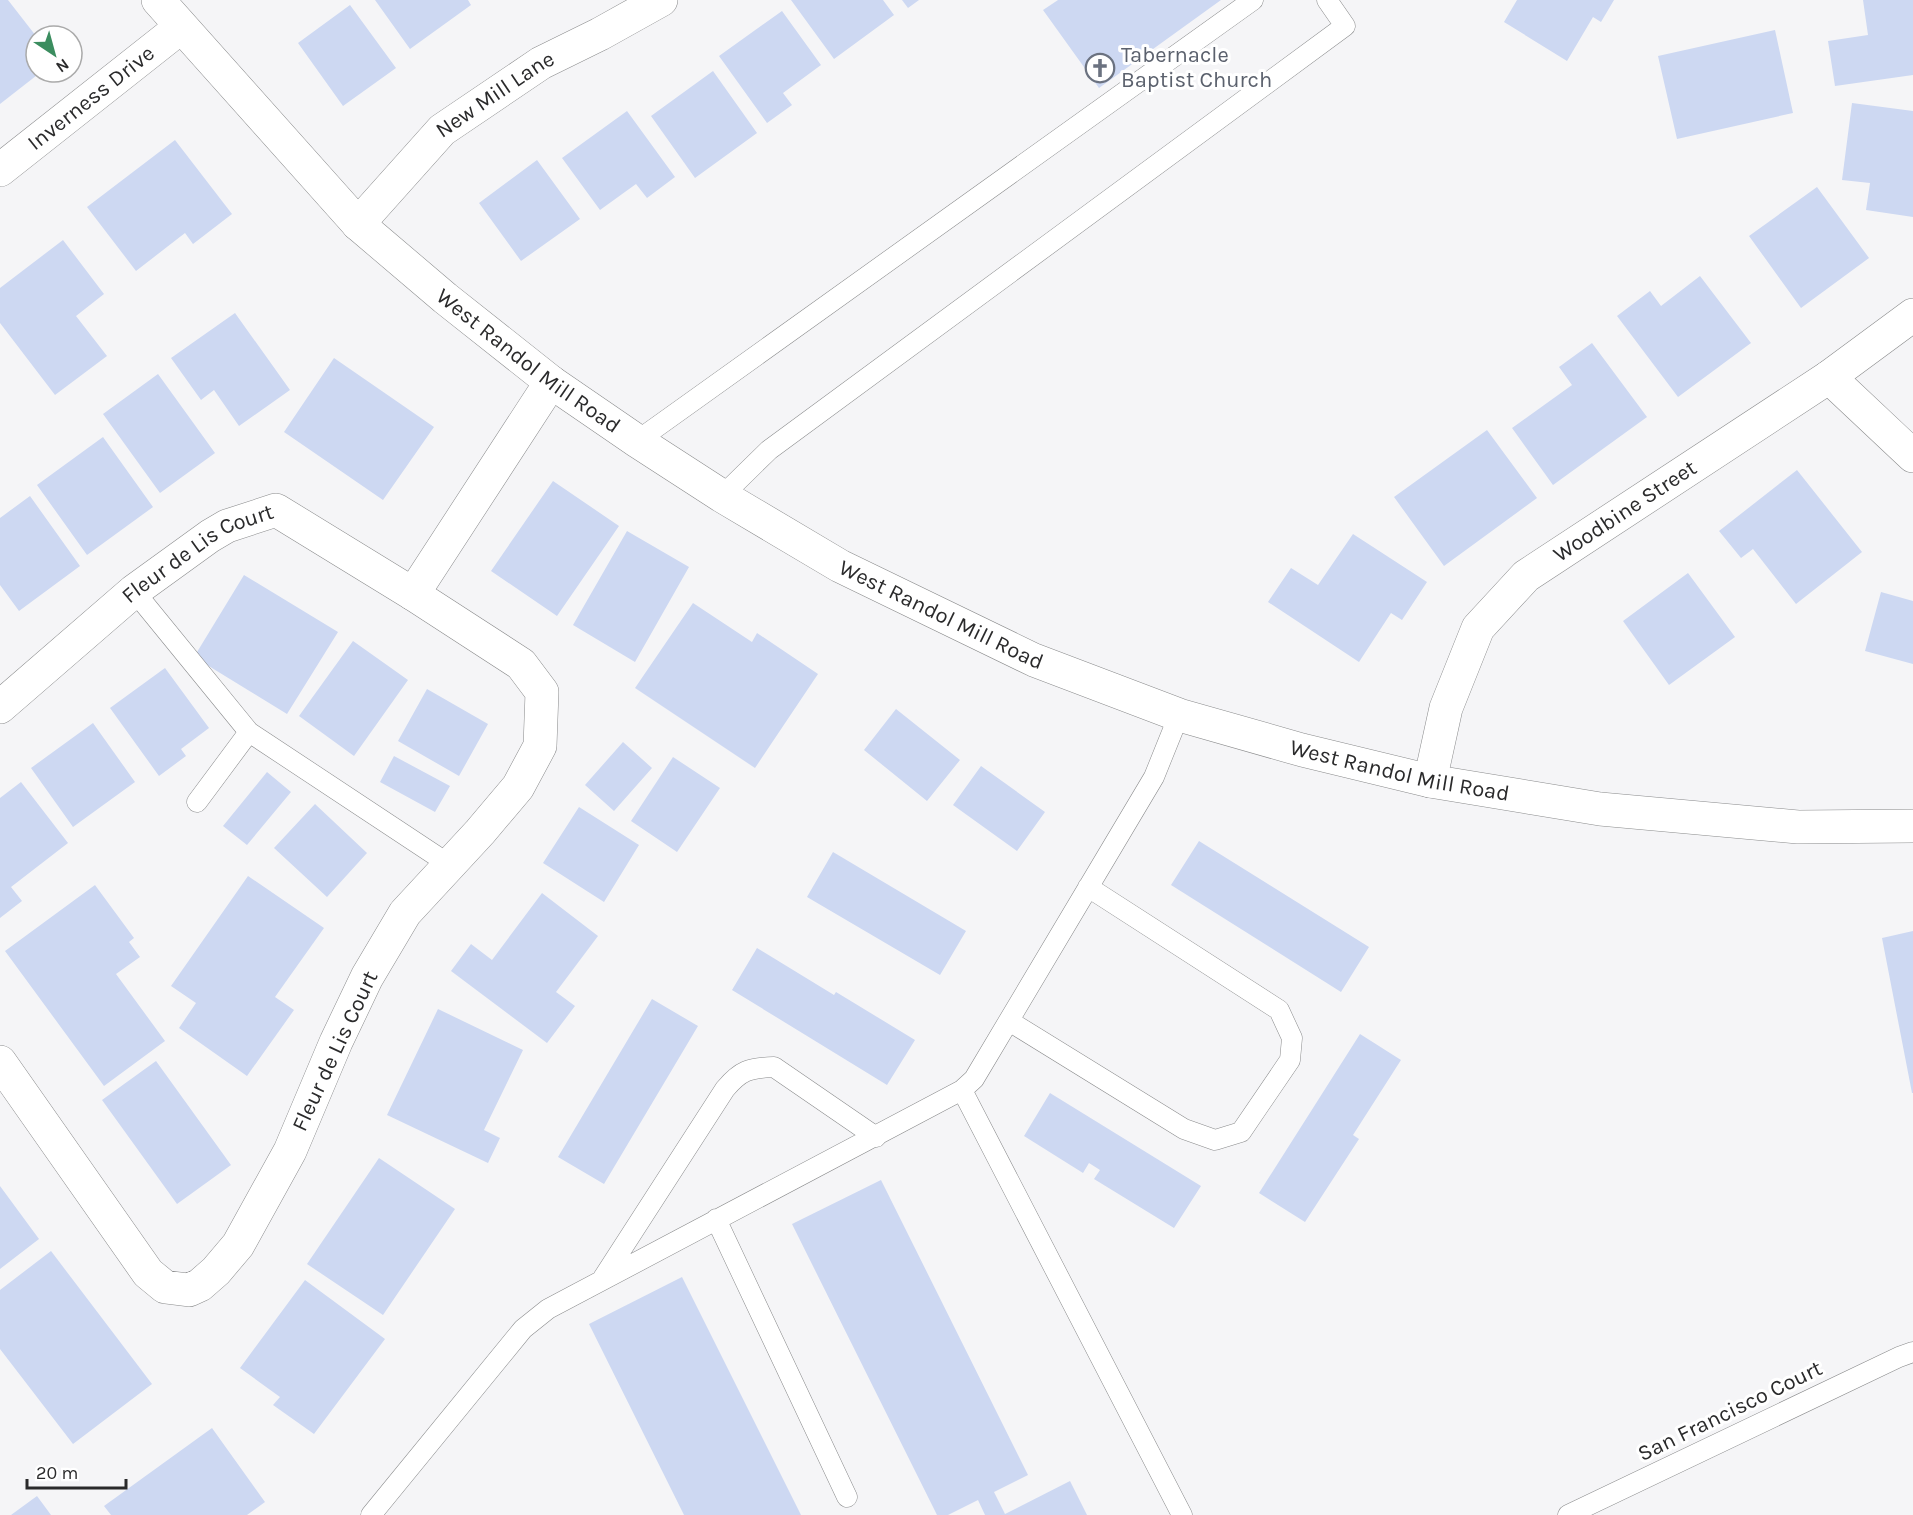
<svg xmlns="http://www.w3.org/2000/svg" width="1913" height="1515" font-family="Karla,sans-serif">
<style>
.building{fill:#cdd8f2}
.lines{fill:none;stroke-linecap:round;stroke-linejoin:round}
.service-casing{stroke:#8a8b8c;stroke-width:21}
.minor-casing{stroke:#8a8b8c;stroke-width:34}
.secondary-casing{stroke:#8a8b8c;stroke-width:34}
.service{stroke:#fff;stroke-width:20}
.minor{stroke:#fff;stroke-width:33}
.secondary{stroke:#fff;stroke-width:33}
.labels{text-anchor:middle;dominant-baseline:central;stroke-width:6;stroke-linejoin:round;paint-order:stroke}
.worship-label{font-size:22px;fill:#5b616d;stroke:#fff;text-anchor:start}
.street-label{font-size:22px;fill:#2a2a2b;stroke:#fff}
</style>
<rect width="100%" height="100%" fill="#f5f5f7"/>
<!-- building -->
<path class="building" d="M0 0H8L36 36V72H41L0 104Z
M375 0H468L471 5 410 49Z
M791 0H883L894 15 834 59Z
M902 0H919L908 8Z
M1058 0H1221L1099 88 1043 10Z
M1517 0H1614L1601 22 1593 17 1567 61 1504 22Z
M1863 0H1913V75L1835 86 1828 41 1868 35Z
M350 5 396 68 343 106 298 43Z
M782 11 821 65 783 93 792 105 767 123 719 56Z
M1775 30 1793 113 1677 139 1658 56Z
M713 71 757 133 695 178 651 116Z
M1852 103 1913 111V217L1866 210 1870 183 1842 180Z
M627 111 675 177 647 198 636 184 600 210 562 158Z
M175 140 232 214 193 244 185 233 136 271 87 207Z
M537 160 580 219 521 261 479 203Z
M1817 187 1869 258 1801 308 1749 236Z
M63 240 104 294 76 316 107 356 55 395 0 323V288Z
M1700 276 1751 343 1678 397 1617 316 1650 291 1661 306Z
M235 313 290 390 239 426 214 390 201 400 171 358Z
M1592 343 1647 417 1553 485 1512 428 1572 385 1559 367Z
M334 358 434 427 383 500 284 432Z
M158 374 215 453 160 493 103 414Z
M1487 430 1537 498 1444 566 1394 497Z
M103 437 153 507 87 555 37 485Z
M1797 470 1862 552 1796 604 1753 549 1741 558 1719 531Z
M553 481 619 526 557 616 491 571Z
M30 496 80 566 19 611 0 585V518Z
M627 531 689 567 635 662 573 625Z
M1353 534 1427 582 1402 620 1391 613 1359 662 1268 602 1291 568 1318 585Z
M1688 573 1735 637 1669 685 1623 621Z
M244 575 338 632 287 714 194 657Z
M1881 592 1913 601V664L1865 651Z
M693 603 752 642 757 633 818 674 755 768 635 688Z
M353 641 408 680 354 756 299 716Z
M165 668 209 728 181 749 186 756 159 776 110 708Z
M427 689 488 724 459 776 398 741Z
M896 709 960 760 927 801 864 750Z
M93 723 135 782 73 827 31 768Z
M623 742 652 768 614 811 585 785Z
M394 756 450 786 435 812 380 782Z
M673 757 720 788 677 852 631 821Z
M981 766 1045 812 1017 851 953 805Z
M267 772 291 792 247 845 223 826Z
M21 782 68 843 11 887 22 901 0 918V798Z
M315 804 367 853 327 897 274 848Z
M579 807 639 845 604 902 543 863Z
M1199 841 1369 947 1341 992 1171 885Z
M833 852 966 931 940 975 807 897Z
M248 876 324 928 275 997 294 1010 247 1076 179 1028 196 1003 171 986Z
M95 885 134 938 129 942 140 957 116 974 165 1041 104 1086 5 951Z
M542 893 598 936 556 992 575 1006 547 1043 451 971 471 944 492 960Z
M1913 931V1093H1912L1882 938Z
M757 948 834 995 836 992 915 1040 887 1085 732 990Z
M652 999 698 1026 604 1184 558 1157Z
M438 1009 523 1050 484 1130 500 1138 488 1163 387 1115Z
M1360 1034 1401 1060 1353 1135 1359 1139 1305 1222 1259 1193Z
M156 1061 231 1165 177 1204 102 1100Z
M1050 1093 1201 1186 1174 1228 1094 1179 1100 1170 1089 1163 1083 1173 1024 1136Z
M379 1158 455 1209 383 1315 307 1264Z
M881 1180 1028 1475 994 1492 1005 1514 1070 1481 1087 1515H985L978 1500 948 1515H937L792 1224Z
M0 1186 39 1239 0 1269Z
M51 1251 152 1384 73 1444 0 1349V1290Z
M682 1277 801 1515H684L589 1324Z
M305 1280 385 1339 314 1434 273 1405 280 1397 240 1368Z
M212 1428 265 1502 247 1515H111L104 1506Z
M37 1496 51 1515H11Z"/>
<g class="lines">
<!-- service casing -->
<g class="service-casing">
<path id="service" d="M637 441 1253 0
M722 496 769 450 1345 26 1327 0
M134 591 249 732 450 865
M197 802 249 732
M1009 1021 1184 1129 1215 1140 1241 1132 1290 1060 1292 1038 1279 1010 1088 887
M962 1090 1182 1515
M716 1219 847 1497
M603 1278 725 1089C741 1070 749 1068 774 1067L876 1137
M371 1515 523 1329 548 1309 962 1090 974 1079 1154 777 1179 715
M1568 1515 1899 1357 1913 1352"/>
</g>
<!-- minor casing -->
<g class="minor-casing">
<g id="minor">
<path id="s1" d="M0 170 181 27"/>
<path id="s2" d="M358 224 442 130 541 63 600 34 661 0"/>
<path d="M1829 377 1913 456"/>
<path d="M413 594 551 382"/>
<path id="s3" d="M0 707 134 591 210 536 227 526 276 510 413 594 521 664 542 692 540 746 518 787 480 832 405 913 367 977 336 1042 290 1151 238 1245 216 1271 200 1285 189 1290 165 1287 148 1273 0 1062"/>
<path id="s4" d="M1430 781 1446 708 1478 628 1526 576 1829 377 1913 315"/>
</g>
</g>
<!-- secondary casing -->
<g class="secondary-casing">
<g id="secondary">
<path id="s5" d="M158 0 358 224 445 298 551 382 637 441 722 496 840 566 1034 660 1179 715 1302 750 1430 781 1600 809 1798 827 1913 826"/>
</g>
</g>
<!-- service -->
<use href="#service" class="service"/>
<!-- minor -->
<use href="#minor" class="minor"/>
<!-- secondary -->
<use href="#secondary" class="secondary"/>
</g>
<!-- icons -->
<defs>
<g id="church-ring" transform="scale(1.5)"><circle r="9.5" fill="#fff" stroke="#6b7280" stroke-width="1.5"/><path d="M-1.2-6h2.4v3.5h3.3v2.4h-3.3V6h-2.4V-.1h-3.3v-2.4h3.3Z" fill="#6b7280"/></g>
</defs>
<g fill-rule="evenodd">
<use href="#church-ring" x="1100" y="68"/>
</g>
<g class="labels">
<!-- worship labels -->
<g class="worship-label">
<text x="1121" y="55">Tabernacle<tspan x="1121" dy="25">Baptist Church</tspan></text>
</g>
<!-- street labels -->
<g class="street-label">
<text stroke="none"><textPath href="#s2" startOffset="190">New Mill Lane</textPath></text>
<text stroke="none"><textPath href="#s1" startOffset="116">Inverness Drive</textPath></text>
<text stroke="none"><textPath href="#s5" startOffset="519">West Randol Mill Road</textPath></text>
<text stroke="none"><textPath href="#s4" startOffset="350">Woodbine Street</textPath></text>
<text stroke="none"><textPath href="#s3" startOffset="252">Fleur de Lis Court</textPath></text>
<text stroke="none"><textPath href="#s5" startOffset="1005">West Randol Mill Road</textPath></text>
<text stroke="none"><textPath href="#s5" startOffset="1491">West Randol Mill Road</textPath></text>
<text transform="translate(335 1051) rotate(-65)">Fleur de Lis Court</text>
<text transform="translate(1730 1411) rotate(-26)">San Francisco Court</text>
</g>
</g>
<!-- north arrow -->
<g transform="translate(54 54) rotate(144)"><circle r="28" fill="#ffffff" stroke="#aaaaaa" stroke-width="1.5"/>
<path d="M0-4.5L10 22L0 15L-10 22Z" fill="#3b8d5f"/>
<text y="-9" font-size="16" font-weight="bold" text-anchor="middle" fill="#2a2a2b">N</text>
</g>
<!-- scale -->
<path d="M27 1479v9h99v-9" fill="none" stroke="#2a2a2b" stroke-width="3"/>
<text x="36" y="1479" font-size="18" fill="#2a2a2b" stroke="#ffffff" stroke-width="4.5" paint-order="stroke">20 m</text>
</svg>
